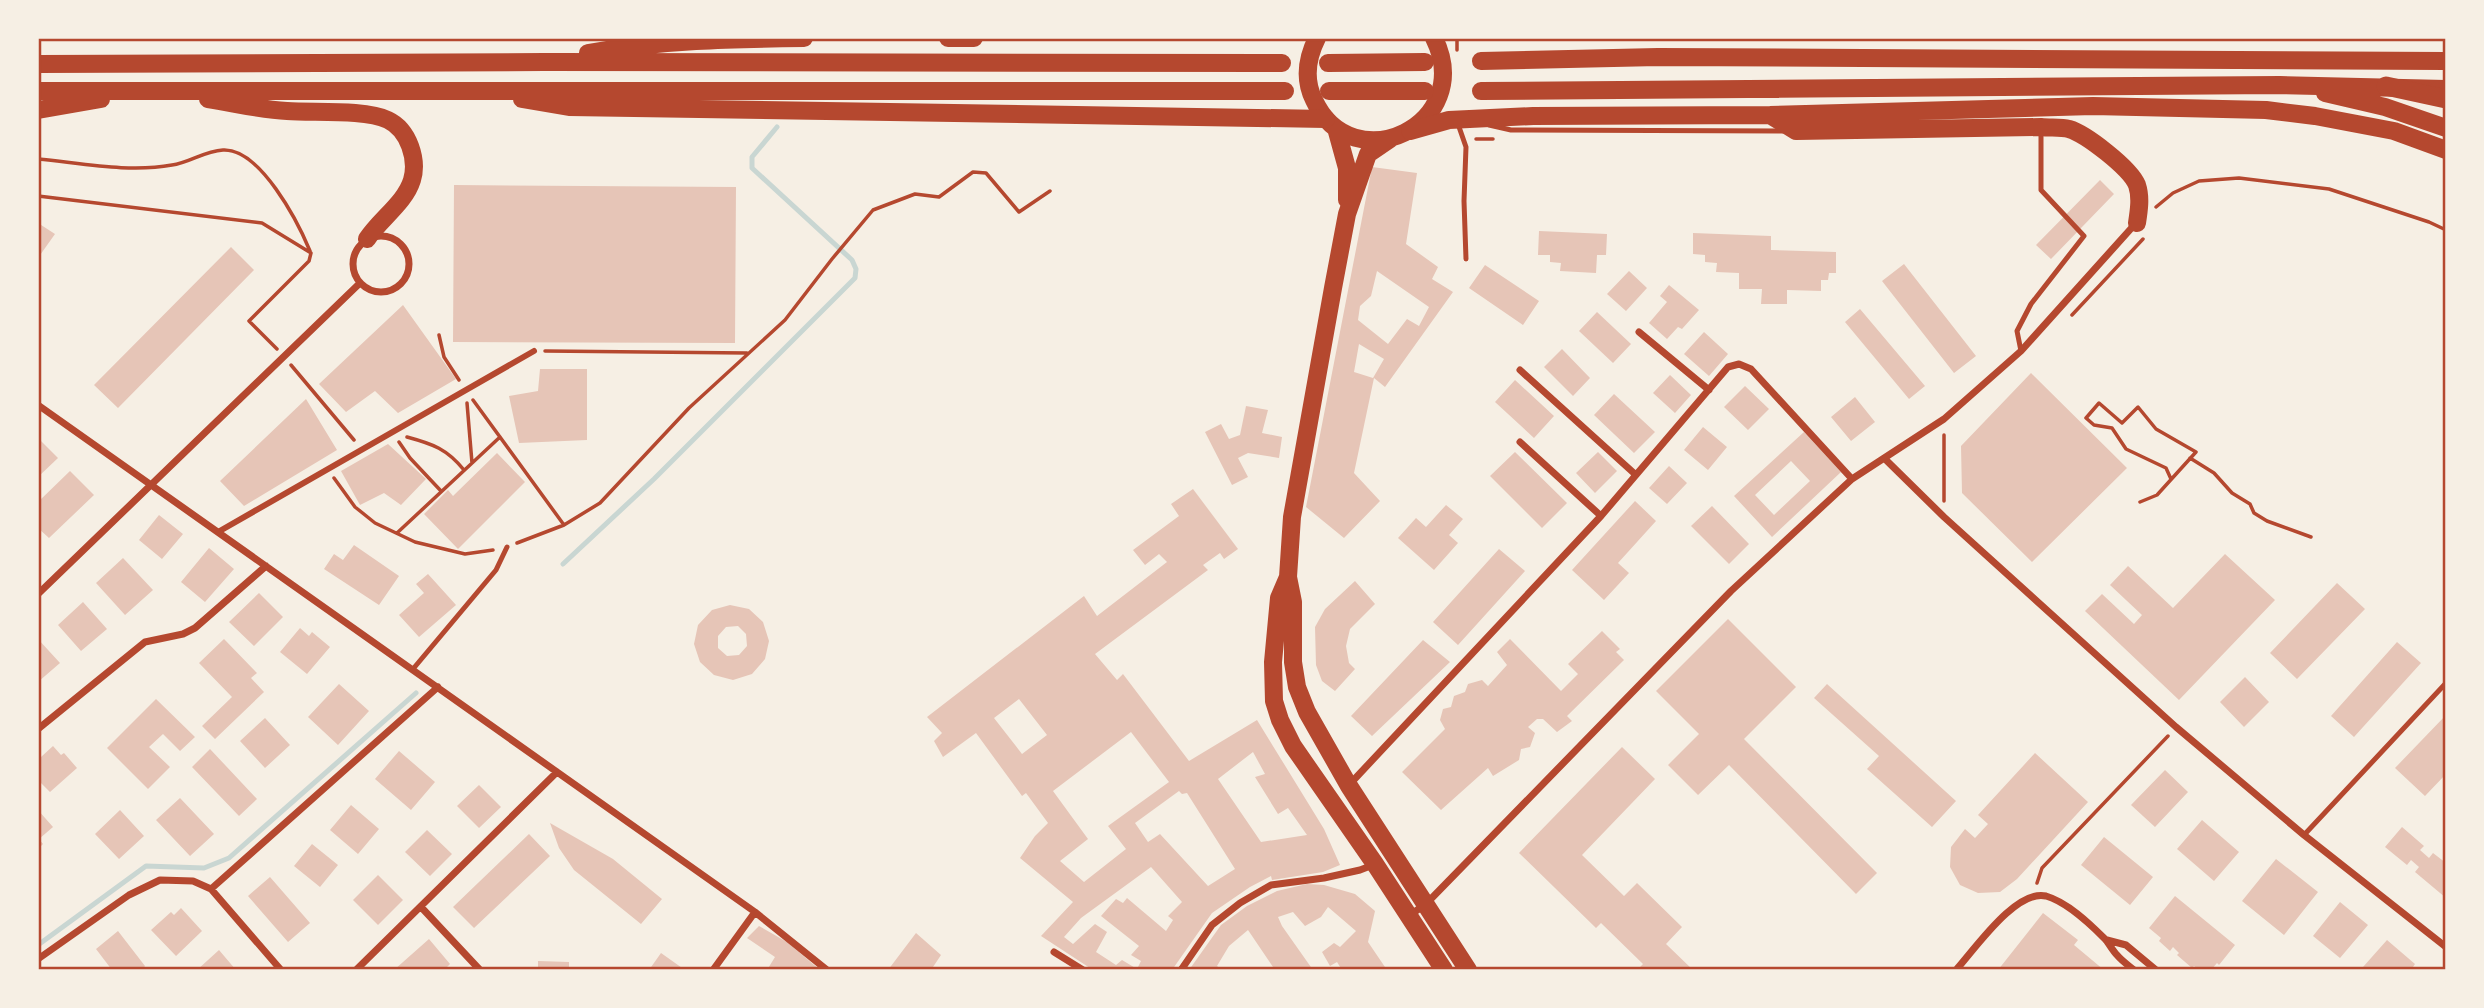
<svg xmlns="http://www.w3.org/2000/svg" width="2484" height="1008" font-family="Ubuntu,sans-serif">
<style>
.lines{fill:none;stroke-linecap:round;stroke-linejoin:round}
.stream{stroke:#c9d6d2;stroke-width:5}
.building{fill:#e6c5b7;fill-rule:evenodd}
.path{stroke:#b5482f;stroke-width:3.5}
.service{stroke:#b5482f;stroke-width:5}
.pedestrian{stroke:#b5482f;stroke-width:6}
.minor{stroke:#b5482f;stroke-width:7}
.primary{stroke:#b5482f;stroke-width:18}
.trunk{stroke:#b5482f;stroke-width:18}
.motorway{stroke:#b5482f;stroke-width:19}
.neatline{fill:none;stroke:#b5482f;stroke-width:2.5}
</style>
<rect width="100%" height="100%" fill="#f6efe4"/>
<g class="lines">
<!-- stream -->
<path class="stream" d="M563 564 654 479 855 278 856 269 852 260 752 168V157L777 127
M38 945 146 866 204 868 229 858 416 693"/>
</g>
<!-- building -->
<path class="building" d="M1372 167 1417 173 1406 244 1438 267 1432 279 1453 292 1385 387 1374 378 1354 473 1380 501 1344 538 1306 507ZM1377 271 1429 307 1419 326 1407 319 1388 344 1358 320 1360 306 1371 296ZM1359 344 1384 359 1373 378 1354 372Z
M2100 180 2114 194 2051 259 2036 245Z
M454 185 736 187 735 343 453 342Z
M38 223 55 234 38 258Z
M1539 231 1607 234 1606 255H1597L1596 273 1560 271 1561 263 1550 262V255H1538Z
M1693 233 1771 236V250L1836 252V273H1829L1828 280H1821V291L1787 290V304H1761L1762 289H1739V273L1716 272 1717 263 1705 262V255L1693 254Z
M231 247 254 270 118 408 94 385Z
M1904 264 1976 356 1954 373 1882 281Z
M1485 265 1539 301 1523 325 1469 288Z
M1629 271 1647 288 1626 311 1607 294Z
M1669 285 1699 310 1682 329 1678 327 1667 339 1649 323 1667 302 1660 296Z
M403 305 456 379 398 413 375 391 346 412 319 384Z
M1860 309 1925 386 1909 399 1845 322Z
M1597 312 1631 344 1613 363 1579 331Z
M1704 332 1728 354 1709 376 1684 354Z
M1562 349 1590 378 1573 396 1544 367Z
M540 369H587V440L519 443 509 396 538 391Z
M2031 373 2127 468 2032 562 1962 493 1961 446Z
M1670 375 1691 395 1675 413 1653 393Z
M1515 380 1554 416 1534 438 1495 402Z
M1745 386 1769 409 1748 430 1724 407Z
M1614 394 1655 432 1634 453 1594 415Z
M1855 397 1875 422 1851 441 1831 417Z
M306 399 337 450 244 506 220 481Z
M1246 406 1268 410 1262 433 1282 437 1279 458 1248 453 1238 458 1248 477 1232 485 1205 432 1221 424 1229 439 1240 435Z
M1703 427 1727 447 1708 470 1684 450Z
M1804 432 1841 472 1772 537 1734 496ZM1791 461 1810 481 1774 515 1755 495Z
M38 438 58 458 38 477Z
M388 444 426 479 401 505 384 493 360 505 341 471Z
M1515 452 1567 503 1542 528 1490 476Z
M1598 452 1617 471 1595 493 1576 473Z
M497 453 525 482 458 549 424 514 448 490 453 496Z
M1669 466 1687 483 1667 504 1649 488Z
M70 471 94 495 49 538 38 528V502Z
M1193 489 1238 549 1224 559 1220 553 1203 565 1208 570 1095 654 1117 680 1123 674 1189 761 1257 720 1324 829 1340 865 1323 872 1272 880 1271 876 1250 887 1212 913 1172 970H1093L1041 936 1073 902 1020 858 1035 836 1048 823 1026 793 1022 796 976 733 943 757 934 741 942 733 927 717 1084 596 1097 616 1167 562 1159 554 1145 565 1133 550 1179 516 1171 504ZM1019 699 1047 735 1022 754 994 718ZM1131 732 1169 782 1108 826 1126 849 1084 882 1060 861 1088 839 1053 791ZM1253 752 1265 774 1255 777 1278 814 1288 808 1307 835 1261 842 1218 779ZM1179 791 1182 794 1187 793 1235 869 1208 886 1160 834 1148 842 1135 823ZM1151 867 1182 902 1168 916 1173 920 1166 931 1127 898 1123 903 1116 899 1101 916 1139 946 1131 955 1141 961 1137 969 1122 960 1116 965 1096 952 1107 932 1095 924 1073 944 1064 937 1081 918Z
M1635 501 1656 521 1618 563 1629 573 1604 600 1572 570Z
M1446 505 1463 519 1449 535 1458 543 1434 570 1398 538 1416 518 1426 527Z
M1712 506 1749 544 1729 564 1691 526Z
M159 515 183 534 162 559 139 540Z
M354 545 399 576 379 605 324 569 334 554 343 560Z
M209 548 234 569 205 602 181 582Z
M1499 549 1525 571 1458 645 1433 622Z
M2225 554 2275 600 2179 700 2085 611 2102 594 2134 624 2142 615 2110 585 2128 566 2173 608Z
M123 558 153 590 125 615 96 583Z
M428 574 456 605 419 637 399 615 424 593 416 584Z
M1355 581 1375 604 1350 629 1346 646 1349 663 1355 669 1335 691 1322 681 1316 665 1315 627 1325 609Z
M2337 583 2365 609 2297 679 2270 653Z
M259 593 283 617 254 646 229 622Z
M83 602 107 629 81 651 58 625Z
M730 605 749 609 763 622 769 641 765 659 752 674 733 680 714 675 700 662 694 644 698 625 712 610ZM738 626 746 634 747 646 739 655 727 656 718 648V636L726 627Z
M1728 619 1796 687 1744 739 1877 873 1856 894 1729 765 1698 795 1668 765 1699 734 1656 691Z
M300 628 309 636 312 632 330 647 307 674 280 652Z
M1602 631 1620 649 1616 652 1624 660 1567 716 1572 721 1557 732 1543 719H1537L1528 727 1535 733 1530 747 1521 749 1519 760 1493 776 1488 768 1441 810 1402 772 1445 729 1440 720 1443 709 1451 707 1454 696 1465 692 1468 684 1482 680 1488 686 1507 665 1497 652 1510 639 1561 691 1578 674 1568 664Z
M38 639 60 663 38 682Z
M224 639 257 673 251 678 264 692 215 739 202 726 232 697 199 663Z
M1423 640 1450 662 1372 736 1351 716Z
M2397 642 2421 663 2354 737 2331 716Z
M2245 677 2269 702 2244 727 2220 702Z
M339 684 369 711 338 745 308 717Z
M1827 684 1956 801 1932 827 1867 769 1879 756 1814 698Z
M156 699 195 737 180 751 163 734 149 747 170 767 148 789 107 748Z
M2446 715V774L2425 796 2395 768Z
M265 718 290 745 265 768 240 741Z
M53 746 61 755 64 753 77 768 50 792 38 780V754L41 757Z
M1622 747 1655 779 1582 855 1624 896 1637 883 1682 927 1666 944 1693 970H1637L1643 964 1601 923 1596 928 1519 853Z
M210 749 257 799 239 816 192 767Z
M399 751 435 782 411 810 375 779Z
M2035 753 2088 802 2017 879 2000 892 1978 893 1960 885 1950 867 1951 847 1965 829 1975 838 1988 824 1978 815Z
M2165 770 2188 792 2155 827 2131 805Z
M479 785 501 807 479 828 457 806Z
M180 798 214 834 190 856 156 820Z
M351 805 379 829 358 854 330 830Z
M38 810 53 827 39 839 43 844 38 849Z
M120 810 144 836 119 859 95 834Z
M2202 820 2239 852 2214 881 2177 849Z
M550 823 613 859 662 899 641 924 574 870 559 848Z
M2402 827 2424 846 2420 850 2429 858 2433 853 2446 863V898L2415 872 2419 867 2411 860 2407 865 2385 847Z
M427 830 452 854 430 876 405 852Z
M529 834 550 856 474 928 453 907Z
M2104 837 2153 877 2130 905 2081 865Z
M312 844 338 865 320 887 294 866Z
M2276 859 2318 892 2284 935 2242 901Z
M378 875 403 900 378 925 353 900Z
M270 877 310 923 288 942 248 896Z
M1307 884 1324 885 1355 894 1375 911 1368 942 1387 970H1342L1337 962 1330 966 1322 952 1334 943 1340 947 1356 931 1328 907 1321 917 1305 926 1293 912 1278 917 1282 926 1313 970H1275L1248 930 1229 946 1217 966 1222 970H1189L1221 925 1247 906 1277 891Z
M2175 896 2235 945 2219 965 2217 963 2211 970H2199L2194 966 2192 968 2177 955 2179 953 2173 947 2170 951 2159 941 2161 938 2149 928Z
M2340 902 2368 925 2340 958 2313 936Z
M181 908 202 931 176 956 151 930 171 912 174 915Z
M2043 913 2078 940 2074 945 2104 970H2051L2047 967 2045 970H1998Z
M759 926 787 942 820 970H767L775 957 747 938Z
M118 931 145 966 142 970H112L96 949Z
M916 933 941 955 931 970H888Z
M429 939 450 964 444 970H394Z
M2387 940 2415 964 2411 970H2366L2363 967Z
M219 950 236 970H197Z
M661 953 685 970H649Z
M538 961 569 962V970H538Z"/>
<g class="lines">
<!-- path -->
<path class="path" d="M1457 38V50
M1476 139H1493
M38 159C81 163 129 173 172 165 189 163 204 151 223 150 260 148 298 222 310 251
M38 196 262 223 311 253 309 261 249 321 277 349
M2156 207 2173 193 2199 181 2239 178 2329 189 2429 222 2446 230
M2072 315 2143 239
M439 335 444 357 459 380
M545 351 747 353
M291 365 354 440
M473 400 564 525
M467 403 472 463
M1944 435V501
M407 437C433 444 447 449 464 470
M399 442 410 458 441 491
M2190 458 2214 473 2232 493 2250 504 2254 513 2267 521 2311 537
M334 478 355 507 375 523 415 542 465 554 493 550
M2140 502 2157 495 2196 452 2156 429 2138 407 2122 423 2099 403 2086 418 2094 425 2112 428 2126 449 2166 468 2171 479
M397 533 500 437
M517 543 564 525 600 503 689 408 785 320 832 259 873 210 915 194 939 197 973 172 986 173 1019 212 1050 191
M2037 883 2042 868 2168 736"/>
<!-- service -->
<path class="service" d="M1458 124 1466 147 1464 201 1466 259
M1489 125 1511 130 1783 131
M2021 351 2017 331 2031 304 2084 236 2041 190V130
M413 669 496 570 507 547
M2304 835 2446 683"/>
<!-- pedestrian -->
<path class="pedestrian" d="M218 532 534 351"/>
<!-- minor -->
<path class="minor" d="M353 264a28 28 0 1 1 56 0a28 28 0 1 1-56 0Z
M1639 332 1709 390
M1520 370 1636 475
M38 405 755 912 827 970
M1520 442 1601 516
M1885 459 1944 517 2176 727 2304 835 2446 947
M38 594 360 283
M38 729 145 642 183 634 195 628 266 566
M1349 785 1601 516 1728 367 1739 364 1751 369 1852 479
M211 889 438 687
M421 907 480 970
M1410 915 1426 904 1731 591 1852 479 1944 419 2021 351 2136 223
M2107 940 2126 945 2156 970
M1054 952 1083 970
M38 959 129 895 160 880 193 881 211 889 281 970
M356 970 557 772
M713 970 755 912
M1181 970 1212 925 1240 903 1271 885 1324 878 1360 870 1373 865
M1956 970C1975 949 2016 889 2046 896 2067 902 2089 923 2104 938 2109 943 2112 950 2117 955 2122 961 2128 965 2134 970"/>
<!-- primary -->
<path class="primary" d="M1317 38C1307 58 1304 80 1314 100 1352 183 1477 125 1434 38
M1336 128 1347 168V200
M1390 139 1368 154 1347 214 1333 288 1292 517 1288 577 1293 602V662L1297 687 1307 712 1349 786 1468 970
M1288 577 1279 598 1273 662 1274 701 1280 720 1293 746 1375 864 1444 970"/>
<!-- trunk -->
<path class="trunk" d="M948 38H974
M588 53C661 40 731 39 804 38
M1481 61 1658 57 2446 61
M1328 63 1425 62
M38 64 544 62 1282 63
M38 91H1285
M1329 91H1425
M1481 91 2280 85 2446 89
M2325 93 2385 107 2446 128
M208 99C234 103 261 110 287 111 314 113 365 109 388 120 409 130 418 160 412 180 405 203 380 219 367 239
M522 99 569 107 1326 119
M38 110 101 99
M1770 115 1796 131 2041 127C2050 128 2061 127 2069 129 2086 134 2130 168 2137 185 2141 197 2139 210 2137 223
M1410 131 1449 120 1533 116 1770 115 2093 106 2266 110 2315 116 2394 131 2446 150"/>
<!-- motorway -->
<path class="motorway" d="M2386 86 2446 99"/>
</g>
<!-- border -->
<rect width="2484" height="1008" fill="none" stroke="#f6efe4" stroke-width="80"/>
<rect x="40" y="40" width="2404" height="928" class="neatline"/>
</svg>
